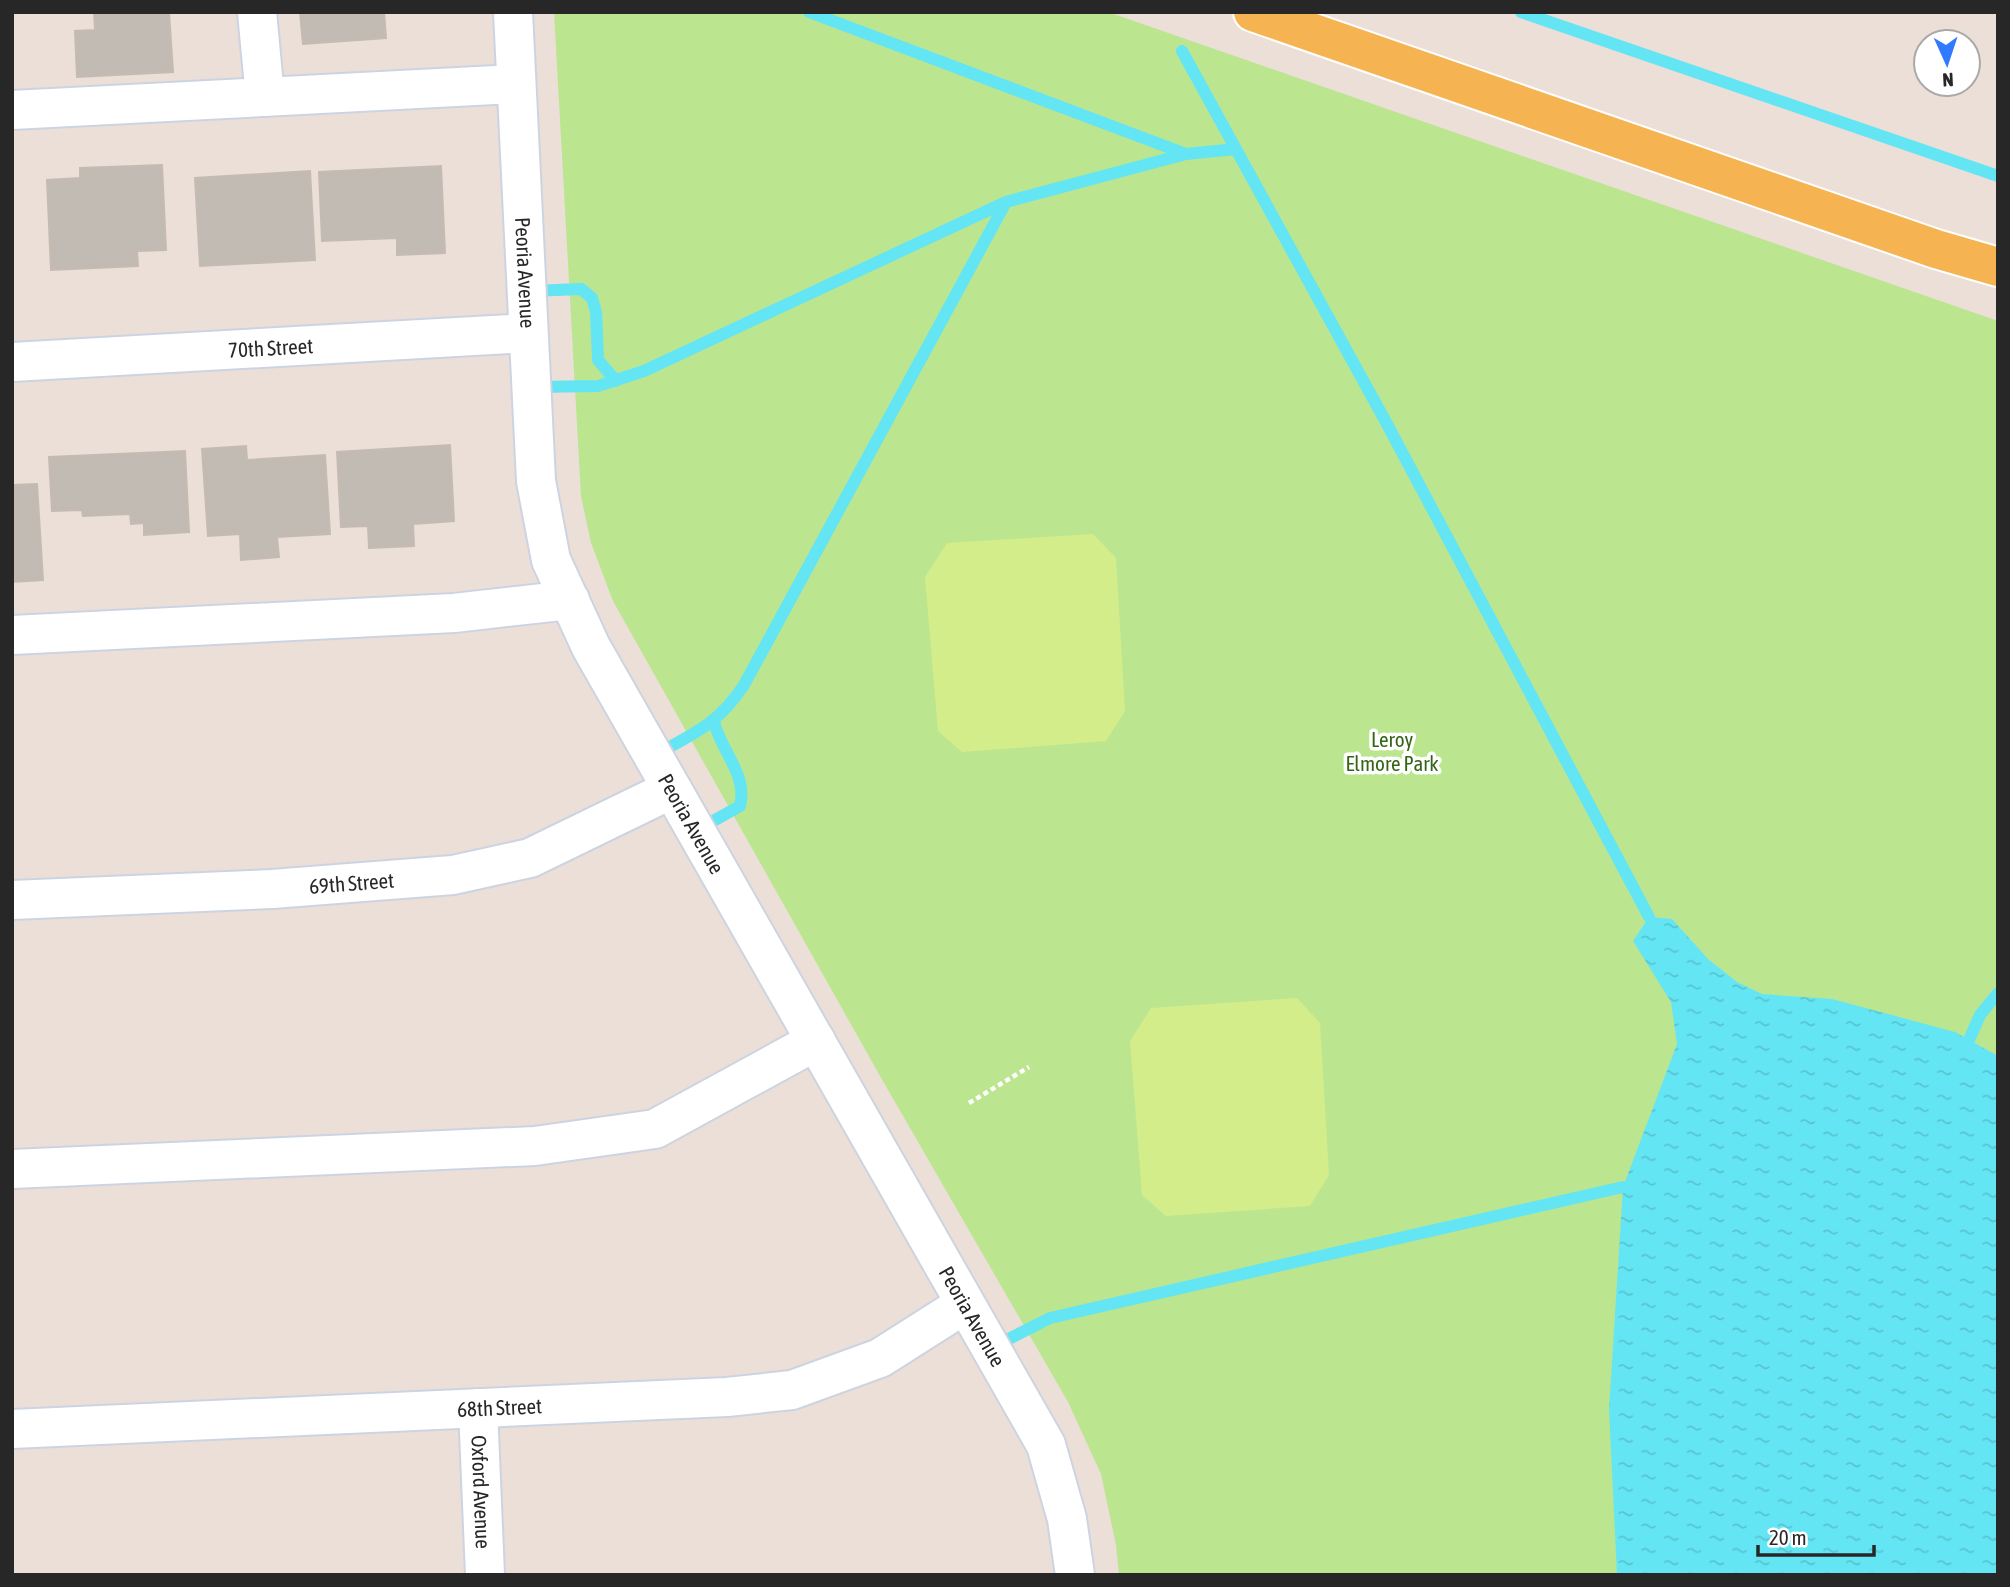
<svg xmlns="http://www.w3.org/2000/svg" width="2010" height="1587" font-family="'Asap Condensed',sans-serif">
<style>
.grass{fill:#bce590}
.pitch{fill:#d4ed8b}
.water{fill:url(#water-ripples)}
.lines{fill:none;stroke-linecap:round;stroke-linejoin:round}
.stream{stroke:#64e5f3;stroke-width:12}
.building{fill:#c2bbb3;stroke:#c6bbb1;stroke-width:2}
.minor-casing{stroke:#cdd4e1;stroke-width:42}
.major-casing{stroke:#fff;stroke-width:42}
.path{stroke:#fff;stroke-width:4.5;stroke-dasharray:5 3.5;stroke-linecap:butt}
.minor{stroke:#fff;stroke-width:38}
.major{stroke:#f6b351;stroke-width:38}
.labels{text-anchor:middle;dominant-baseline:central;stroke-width:7;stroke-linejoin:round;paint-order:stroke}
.street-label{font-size:21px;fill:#272727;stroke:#fff}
.park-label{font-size:21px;fill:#346516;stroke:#fff}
</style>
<defs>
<pattern id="water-ripples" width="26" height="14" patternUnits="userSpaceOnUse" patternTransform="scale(1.75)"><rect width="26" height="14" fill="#64e5f3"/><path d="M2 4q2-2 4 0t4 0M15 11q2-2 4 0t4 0" fill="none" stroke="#57c4d0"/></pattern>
</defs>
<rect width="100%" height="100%" fill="#ebdfd7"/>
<!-- grass -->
<path class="grass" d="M554 12H1108L1998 321V1575H1119L1116 1545 1101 1474 1068 1402 880 1076 613 601 591 543 581 496Z"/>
<!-- pitch -->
<path class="pitch" d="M1093 534 1116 558 1125 711 1106 741 962 752 938 731 925 577 947 543Z
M1297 998 1320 1023 1329 1175 1310 1206 1166 1216 1142 1195 1130 1041 1151 1008Z"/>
<!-- water -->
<path class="water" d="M1649 917 1672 919 1708 959 1737 982 1762 994 1832 999 1955 1032 1998 1056V1575H1617L1609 1409 1623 1187 1677 1044 1671 1002 1633 941Z"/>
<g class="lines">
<!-- stream -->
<path class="stream" d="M809 12 1186 154
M1521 12 1998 176
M1182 51 1387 424 1649 917
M530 291 581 289 592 298 596 312 598 360 616 381
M535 387 598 386 644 371 1006 202 1186 154 1236 149
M657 754C696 732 718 724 744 685L1006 202
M699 829 740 806C748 775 721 751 714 722
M1969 1040 1980 1015 1998 993
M993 1347 1050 1318 1623 1187"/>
</g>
<!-- building -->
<path class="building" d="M94 12H169L173 72 77 77 75 31 95 30Z
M300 12H384L386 38 303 44Z
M162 165 166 250 137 251 138 266 51 270 47 180 80 178V168Z
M441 166 445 253 397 255V238L322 241 319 172Z
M310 171 315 260 200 266 195 178Z
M450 445 454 521 413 524 414 546 369 548 368 526 341 527 337 452Z
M246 446 247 460 325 455 330 534 277 537 279 557 241 560 240 534 208 536 202 449Z
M185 451 189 532 144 535V523L131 524 130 514 83 516 82 510 52 511 49 457Z
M37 484 43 580 12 582V485Z"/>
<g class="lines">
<!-- minor casing -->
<g class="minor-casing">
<g id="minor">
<path d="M257 12 265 97"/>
<path id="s1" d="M513 12 536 481 551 560 591 647 1046 1445 1067 1519 1075 1575"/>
<path d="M12 110 516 84"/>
<path id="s2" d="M12 362 528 333"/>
<path d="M12 635 454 613 570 600"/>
<path id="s3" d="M12 900 272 889 453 875 530 858 672 789"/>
<path d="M12 1169 535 1146 655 1129 816 1041"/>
<path id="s4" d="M478 1408 485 1575"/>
<path id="s5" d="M12 1429 727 1397 792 1390 880 1358 965 1304"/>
</g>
</g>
<!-- major casing -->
<g class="major-casing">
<path id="major" d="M1253 12 1936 249 1998 267"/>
</g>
<!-- path -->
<path class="path" d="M969 1103 1029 1067"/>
<!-- minor -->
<use href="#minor" class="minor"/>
<!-- major -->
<use href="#major" class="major"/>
</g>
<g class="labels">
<!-- street labels -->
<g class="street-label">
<text stroke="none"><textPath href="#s1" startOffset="261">Peoria Avenue</textPath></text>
<text stroke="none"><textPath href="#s2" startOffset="259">70th Street</textPath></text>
<text stroke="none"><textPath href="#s1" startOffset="849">Peoria Avenue</textPath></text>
<text stroke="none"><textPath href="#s3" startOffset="340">69th Street</textPath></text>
<text stroke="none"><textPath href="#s1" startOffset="1416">Peoria Avenue</textPath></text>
<text stroke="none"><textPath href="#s5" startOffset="488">68th Street</textPath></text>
<text stroke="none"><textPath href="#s4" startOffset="84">Oxford Avenue</textPath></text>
</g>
<!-- park labels -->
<g class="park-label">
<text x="1392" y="739">Leroy<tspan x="1392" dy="24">Elmore Park</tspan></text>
</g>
</g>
<!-- border -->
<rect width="2010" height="1587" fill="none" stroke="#272727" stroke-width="28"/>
<!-- north arrow -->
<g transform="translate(1947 63) rotate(177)"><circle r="33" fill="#ffffff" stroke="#a9a9a9" stroke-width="2"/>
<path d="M0-5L12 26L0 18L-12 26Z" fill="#307aff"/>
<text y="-10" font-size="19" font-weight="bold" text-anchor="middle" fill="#272727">N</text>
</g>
<!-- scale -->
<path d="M1758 1545v10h116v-10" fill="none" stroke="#272727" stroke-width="3.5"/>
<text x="1769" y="1545" font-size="21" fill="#272727" stroke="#ffffff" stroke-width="5" paint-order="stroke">20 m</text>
</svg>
